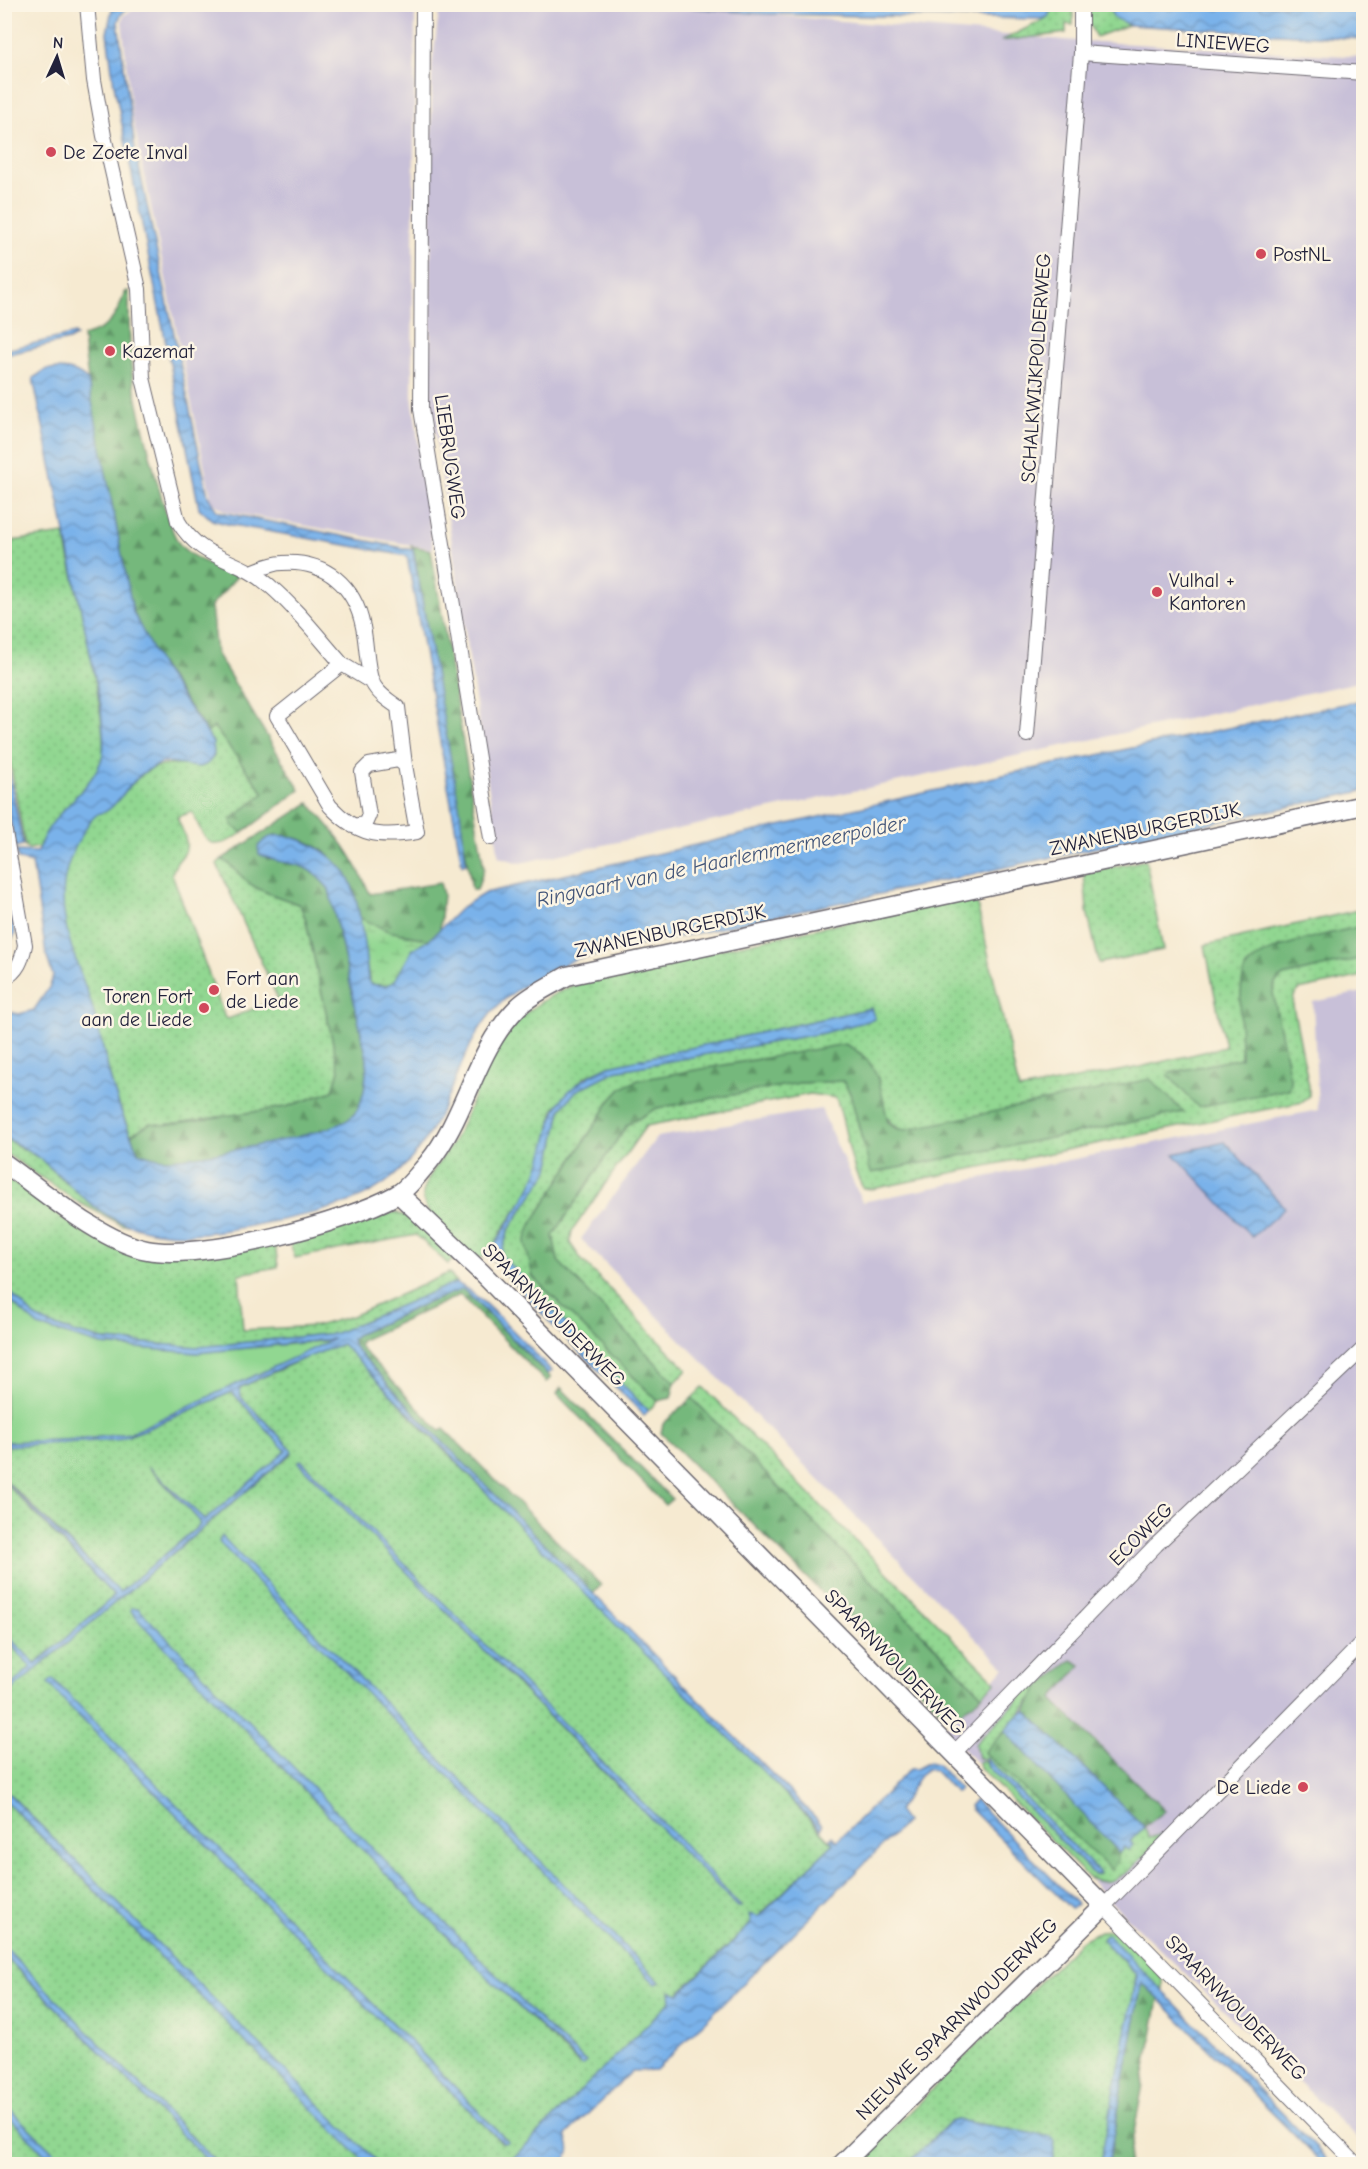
<svg xmlns="http://www.w3.org/2000/svg" width="1368" height="2169" font-family="'Comic Neue',sans-serif">
<style>
.industrial{fill:#c8c0d8}
.grass{fill:url(#grass-dots);stroke:#5a7c66;stroke-width:1.5;fill-rule:evenodd}
.forest{fill:url(#forest-firs);stroke:#4b6d5b;stroke-width:1.5}
.wetland{fill:url(#wetland-marsh);stroke:#5a7c66;stroke-width:1.5}
.garden{fill:#91d791;stroke:#5a7c66;stroke-width:1.5}
.water{fill:url(#water-waves);stroke:#4e6a92;stroke-width:1.5}
.lines{fill:none;stroke-linecap:round;stroke-linejoin:round}
.street-casing{stroke:#6c6870;stroke-width:16}
.secondary-casing{stroke:#6c6870;stroke-width:21}
.street{stroke:#fff;stroke-width:14}
.secondary{stroke:#fff;stroke-width:18}
.poi-dot{fill:#d1495b;stroke:#fcf5e5;stroke-width:2}
.labels{text-anchor:middle;dominant-baseline:central;stroke-width:5;stroke-linejoin:round;paint-order:stroke}
.street-label{font-size:20px;fill:#22223b;stroke:#fcf5e5}
.poi-label{font-size:20px;fill:#22223b;stroke:#fcf5e5;text-anchor:start}
.water-label{font-size:21px;font-style:italic;fill:#415478;stroke:#fcf5e5}
</style>
<defs>
<pattern id="grass-dots" width="8" height="8" patternUnits="userSpaceOnUse" patternTransform="scale(1.5)"><rect width="8" height="8" fill="#91d791"/><path d="M2 2h.1M6 6h.1" fill="none" stroke="#7db87e" stroke-width="1.8" stroke-linecap="round"/></pattern>
<pattern id="forest-firs" width="22" height="20" patternUnits="userSpaceOnUse" patternTransform="scale(1.5)"><rect width="22" height="20" fill="#74b87b"/><path d="M5 1l3.5 6h-7zM16 11l3.5 6h-7z" fill="#5f9566"/></pattern>
<pattern id="wetland-marsh" width="20" height="14" patternUnits="userSpaceOnUse" patternTransform="scale(1.5)"><rect width="20" height="14" fill="#91d791"/><path d="M1 5h8M5 5V1M11 12h8M15 12V8" fill="none" stroke="#7db87e"/></pattern>
<pattern id="water-waves" width="16" height="10" patternUnits="userSpaceOnUse" patternTransform="scale(1.5)"><rect width="16" height="10" fill="#7ab2ea"/><path d="M0 5q4-4 8 0t8 0" fill="none" stroke="#6490bf"/></pattern>
</defs>
<rect width="100%" height="100%" fill="#fcf5e5"/>
<filter id="ink" filterUnits="userSpaceOnUse"><feTurbulence type="fractalNoise" baseFrequency=".0167" numOctaves="2"/><feDisplacementMap in="SourceGraphic" scale="12" xChannelSelector="R" yChannelSelector="G"/><feConvolveMatrix kernelMatrix="1 2 1 2 8 2 1 2 1" color-interpolation-filters="sRGB"/></filter>
<filter id="wash" filterUnits="userSpaceOnUse"><feTurbulence type="fractalNoise" baseFrequency=".008" numOctaves="4" result="noise"/><feDisplacementMap in="SourceGraphic" scale="24" xChannelSelector="R" yChannelSelector="G"/><feGaussianBlur stdDeviation="1.35" result="paint"/><feColorMatrix in="noise" values="0 0 0 0 0 0 0 0 0 0 0 0 0 0 0 0 0 1.4 0 .05"/><feComposite in="paint" operator="in"/></filter>
<g filter="url(#wash)">
<rect width="100%" height="100%" fill="#f6ead1"/>
<!-- industrial -->
<path class="industrial" d="M178 5H415L412 395 433 549 226 511 212 502 132 115 122 21 124 15 133 10Z
M440 5H653L1063 40 1363 57V681L520 863 499 857 430 397 432 66Z
M1363 992V2143L1122 1913 944 1729 1005 1668 581 1239 657 1137 821 1109 862 1202 1318 1110 1313 1002Z"/>
<!-- grass -->
<path class="grass" d="M1110 4 1113 17 1129 25 1096 37 1089 23 1091 5Z
M1053 5H1073V25L1066 24V33L1001 41 1045 19Z
M64 534C72 573 113 735 101 762 86 794 54 815 39 847L29 849 25 846 5 733 4 542Z
M214 727 264 793 231 820 233 826 242 833C209 856 206 841 192 812L177 817C181 828 191 844 184 854 178 861 174 865 172 874L225 1018 228 1019 278 999 217 864 222 859C236 867 241 879 255 887 269 895 285 898 300 905L305 917 339 1070 333 1091 286 1107 164 1125 150 1123 131 1135C124 1118 117 1101 112 1083 104 1056 99 1027 90 1000 75 959 55 917 65 872 68 858 85 820 98 813 102 811 106 812 110 808 144 771 147 759 201 767L214 757 213 743 207 733Z
M1146 860 1163 950 1099 963 1087 911 1084 873Z
M975 895 1019 1090 1140 1067 1225 1047 1205 945 1363 909V926L1279 947 1246 967 1243 980 1241 1058 1170 1073 1289 1089 1273 993 1275 983 1283 976 1363 958V976L1299 990 1294 996 1293 1006 1309 1086V1096L1303 1102 872 1189 863 1188C848 1162 847 1127 836 1098L810 1094 646 1126 572 1231 570 1243 581 1259 687 1370 675 1383 558 1261 553 1235 627 1124 657 1108 799 1083 843 1081 850 1093 872 1173 1184 1112 905 1130C881 1126 882 1098 878 1078L622 1088 610 1101 531 1225 533 1277 658 1401 648 1411 501 1255 508 1231 549 1170 561 1109 576 1091 615 1071 823 1033 874 1019 871 1008 609 1066 584 1077 554 1109 542 1163 528 1193 501 1232 490 1256 473 1259C458 1243 425 1221 423 1197 422 1180 447 1154 455 1138 470 1111 478 1081 492 1055 517 1009 556 990 603 974Z
M4 1138 39 1158 69 1185 129 1225H122L78 1202 5 1153Z
M4 1176C47 1204 84 1241 134 1255L275 1244 278 1267 239 1274 243 1330 316 1326 352 1316 449 1273 457 1282 336 1333 198 1347 104 1340 75 1333 46 1323 33 1315 5 1287Z
M395 1212 418 1222 455 1258 448 1264 416 1235 295 1258 289 1240Z
M336 1344H343L352 1352 421 1427 724 1730 833 1844 678 1994 670 1992 672 2001 507 2164H379L266 2055 5 1789 4 1696 292 1453 289 1446 241 1397 239 1388ZM301 1460 642 1805 638 1806 617 1786 299 1462ZM279 1602 607 1931 626 1955ZM138 1608 188 1662 580 2065 487 1977 135 1616 133 1610ZM53 1680 459 2091 507 2142 502 2143 474 2115 70 1707 51 1685Z
M703 1387 996 1682 982 1695 692 1398Z
M232 1392 286 1450 285 1454 205 1520 149 1468 197 1518 200 1525 120 1592 8 1482V1486L114 1596 38 1662 32 1663 5 1633 4 1446 116 1440 144 1430Z
M4 1638 31 1667 5 1691H4Z
M1034 1684 1039 1687C1024 1714 1004 1729 984 1753L1117 1862 1119 1852 1124 1847 1128 1850 1133 1845 1130 1841 1144 1827 1149 1838 1163 1834C1145 1853 1119 1894 1089 1878L981 1769 978 1762 984 1761 1095 1875 1100 1874 986 1759 978 1758 975 1744Z
M4 1800 368 2164H218L5 1948Z
M1113 1930 1143 1956 1163 1979V1992L1107 1934 1102 1939 1136 1975 1129 2027 1100 2164H1052L1055 2141 1005 2128 957 2120 950 2122 907 2164H857L1082 1940 1099 1931Z
M4 1956 212 2164H66L5 2105Z
M4 2112 55 2164H5Z"/>
<!-- forest -->
<path class="forest" d="M129 291C129 315 129 340 131 364 134 392 165 529 181 546 195 561 218 567 238 575L211 606 216 653 300 790 242 833 233 826 231 820 264 793 214 727 207 733C186 698 159 668 141 630 126 598 123 559 116 524 104 462 88 399 83 336 110 328 116 318 125 292Z
M411 546 431 550 484 868 477 890H472L414 551Z
M309 803C338 836 352 853 370 894L440 883 443 894 440 929 429 940 388 931 358 917C351 869 325 837 274 835L267 859C298 863 309 865 329 889L367 1059C366 1078 365 1108 349 1119 327 1135 193 1160 164 1159 155 1158 146 1155 137 1152L131 1135 150 1123 164 1125 286 1107 333 1091 339 1070 305 917 300 905C285 898 269 895 255 887 241 879 236 867 222 859Z
M1363 926V958L1283 976 1275 983 1273 993 1291 1083 1289 1089 1198 1107 1168 1075 1170 1073 1241 1058C1241 1040 1237 980 1247 967 1263 945 1337 932 1363 926Z
M845 1044C882 1062 879 1085 888 1122L895 1128 905 1130 1150 1079 1184 1112 871 1173 850 1093 843 1081 799 1083 657 1108 627 1125 553 1236 558 1261 675 1383 671 1398 658 1401 533 1277 525 1242 531 1225 610 1101 622 1088 638 1080Z
M459 1289H463L551 1378 546 1382 460 1295 360 1341 359 1346 440 1431 444 1429 601 1585 593 1594 423 1422 353 1346 351 1339 356 1335Z
M561 1388 672 1499 665 1505 557 1394Z
M692 1398 982 1695 972 1705 956 1714 940 1710 661 1433 663 1424Z
M1072 1660 1081 1665 1052 1699 1165 1811 1144 1827 1026 1711 1039 1687Z
M1005 1731 1119 1852 1117 1862 1111 1870 984 1752Z
M1142 1983 1159 1999 1128 2164H1108Z"/>
<!-- wetland -->
<path class="wetland" d="M358 917 388 931 429 940 413 949 394 982 386 986 370 984Z"/>
<!-- garden -->
<path class="garden" d="M4 1296 39 1326 101 1345 197 1353 334 1340 130 1433 85 1439 5 1442Z"/>
<!-- water -->
<path class="water" d="M113 4 158 5C141 6 123 3 118 22L135 148 208 496 217 511 226 513 413 550 460 810 466 863 462 865 407 556 227 524 212 520 199 508 114 85 107 33Z
M660 5 1056 4V5H1053L1048 17 1042 19 762 14Z
M1110 5H1363V39L1129 25 1113 17Z
M74 334 76 336 69 340 5 355V350Z
M47 369C63 369 76 368 88 381L133 612 161 667 207 733 213 743 214 754C205 779 180 759 162 763 157 765 150 769 146 771 129 782 119 803 108 810 103 813 99 812 95 816 87 823 83 833 78 842 47 897 71 946 90 1000 99 1027 104 1056 112 1084 119 1107 128 1130 138 1152 146 1155 156 1158 164 1159 193 1159 327 1135 349 1119 365 1108 366 1078 367 1059L329 889C299 853 292 871 259 854L258 847C267 835 276 834 290 837 311 841 335 857 347 875 359 895 366 954 368 979L370 984 386 986 394 982 413 949 429 940 462 907 485 893 1012 773 1363 700V791L575 959C547 973 512 988 491 1013 470 1039 459 1071 446 1101 404 1195 354 1206 260 1224 215 1233 171 1241 126 1224 92 1212 67 1180 40 1159 29 1150 17 1144 5 1138V1011L19 1014 34 1010 50 986 53 976 46 954 32 863 18 859 16 851 38 852C47 814 87 796 101 761 107 746 101 722 101 706L33 378Z
M5 751 23 845 15 847 5 790Z
M5 876 15 933 13 938 5 941 10 924 5 897Z
M871 1008 875 1019 823 1033 615 1071 576 1091 561 1109 549 1170 508 1231 501 1255 648 1411 644 1415 554 1327 490 1256C501 1230 520 1209 532 1184 561 1123 535 1100 609 1066Z
M1225 1142 1285 1208 1252 1237 1174 1154Z
M454 1283C471 1283 537 1356 552 1371L548 1374 463 1289 426 1303 356 1335 352 1339 353 1346 423 1422 816 1818 822 1825 821 1829 596 1605 342 1344 285 1366 239 1388 241 1397 289 1446 292 1452 5 1696V1691L31 1667 5 1638V1633L36 1664 114 1596 7 1483 120 1592 200 1525 197 1518 149 1467 205 1520 286 1451 232 1392 144 1430 116 1440 5 1446V1442L85 1439 130 1433 334 1339 197 1353 101 1345 38 1326 5 1296V1287L33 1315 46 1323 73 1332 104 1340 198 1347 336 1333Z
M301 1460 675 1835 741 1907H738L313 1477 298 1462Z
M222 1536 251 1567 660 1982 656 1984 621 1951 261 1586 219 1542Z
M131 1608H138L546 2026 586 2062 583 2066 487 1977 139 1621 131 1611Z
M53 1679 459 2091 508 2142 503 2143 474 2115 70 1707 48 1683Z
M1026 1711 1144 1827 1130 1841 1133 1845 1128 1850 1124 1847 1119 1852 1005 1731 1013 1720Z
M986 1758 1100 1873 1095 1875 988 1767Z
M929 1762 937 1764 960 1789 956 1793 934 1770 927 1769 920 1775 898 1811 906 1822 656 2070 632 2071 625 2078 566 2135C571 2149 572 2154 561 2164H507L671 2001 670 1991 679 1994 751 1924 749 1914 759 1917 833 1844 830 1838 832 1836 837 1841 910 1769H916Z
M4 1789 379 2164H367L5 1800Z
M975 1800 1077 1904 1071 1909 971 1809 970 1806Z
M1107 1934 1332 2164H1323L1142 1982 1108 2164H1100L1137 1975 1102 1939Z
M5 1947 218 2164H211L5 1956Z
M4 2104 5 2105 66 2164H55L5 2113Z
M957 2120 1052 2137 1055 2141 1052 2164H907L950 2122Z"/>
</g>
<g filter="url(#ink)">
<g class="lines">
<!-- street casing -->
<g class="street-casing">
<path id="street" d="M87 4 94 80 104 136 139 289 143 378 178 521C202 562 238 557 270 586 297 609 319 638 342 664L277 716 330 806C358 836 379 838 417 832L405 765 398 760 369 765 362 772 369 815 365 824 353 826
M423 4 421 409 491 838
M1081 53 1364 73
M251 572C260 569 272 563 282 563 326 560 355 586 363 627 367 645 366 665 372 682 377 693 389 701 398 707L405 765
M342 664 373 683
M1027 735 1081 53V4
M4 827 25 945C22 960 18 971 4 979
M953 1754 1156 1545 1364 1348
M1356 2164 1104 1906 1364 1641"/>
</g>
<!-- secondary casing -->
<g class="secondary-casing">
<path id="secondary" d="M4 1163C42 1190 102 1242 147 1250 202 1261 346 1223 396 1195 408 1189 419 1173 428 1163 467 1116 474 1051 518 1007 531 994 552 985 567 976L1364 805
M399 1194 482 1273 1104 1906 842 2164"/>
</g>
<!-- street -->
<use href="#street" class="street"/>
<!-- secondary -->
<use href="#secondary" class="secondary"/>
</g>
</g>
<!-- markers -->
<g class="poi-dot">
<circle cx="51" cy="152" r="6"/>
<circle cx="1261" cy="254" r="6"/>
<circle cx="110" cy="351" r="6"/>
<circle cx="1157" cy="592" r="6"/>
<circle cx="214" cy="990" r="6"/>
<circle cx="204" cy="1008" r="6"/>
<circle cx="1303" cy="1787" r="6"/>
</g>
<g class="labels">
<!-- street labels -->
<g class="street-label">
<text transform="translate(1223 43) rotate(4)">LINIEWEG</text>
<text transform="translate(1036 368) rotate(-86)">SCHALKWIJKPOLDERWEG</text>
<text transform="translate(450 457) rotate(82)">LIEBRUGWEG</text>
<text transform="translate(1145 829) rotate(-12)">ZWANENBURGERDIJK</text>
<text transform="translate(670 931) rotate(-12)">ZWANENBURGERDIJK</text>
<text transform="translate(554 1315) rotate(45)">SPAARNWOUDERWEG</text>
<text transform="translate(1141 1534) rotate(-45)">ECOWEG</text>
<text transform="translate(895 1662) rotate(46)">SPAARNWOUDERWEG</text>
<text transform="translate(1236 2008) rotate(46)">SPAARNWOUDERWEG</text>
<text transform="translate(957 2019) rotate(-45)">NIEUWE SPAARNWOUDERWEG</text>
</g>
<!-- poi labels -->
<g class="poi-label">
<text x="63" y="152">De Zoete Inval</text>
<text x="1273" y="254">PostNL</text>
<text x="122" y="351">Kazemat</text>
<text x="1169" y="580">Vulhal +<tspan x="1169" dy="23">Kantoren</tspan></text>
<text x="226" y="978">Fort aan<tspan x="226" dy="23">de Liede</tspan></text>
<text x="192" y="996" text-anchor="end">Toren Fort<tspan x="192" dy="23">aan de Liede</tspan></text>
<text x="1291" y="1787" text-anchor="end">De Liede</text>
</g>
<!-- water labels -->
<g class="water-label">
<text transform="translate(721 861) rotate(-12)">Ringvaart van de Haarlemmermeerpolder</text>
</g>
</g>
<!-- margin -->
<rect width="1368" height="2169" fill="none" stroke="#fcf5e5" stroke-width="24"/>
<!-- north arrow -->
<g transform="translate(57 57) rotate(4)" stroke="#fcf5e5" stroke-width="4.5" paint-order="stroke">
<path d="M0-4.5L10 22L0 15L-10 22Z" fill="#22223b"/>
<text y="-9" font-size="16" font-weight="bold" text-anchor="middle" fill="#22223b">N</text>
</g>
</svg>
